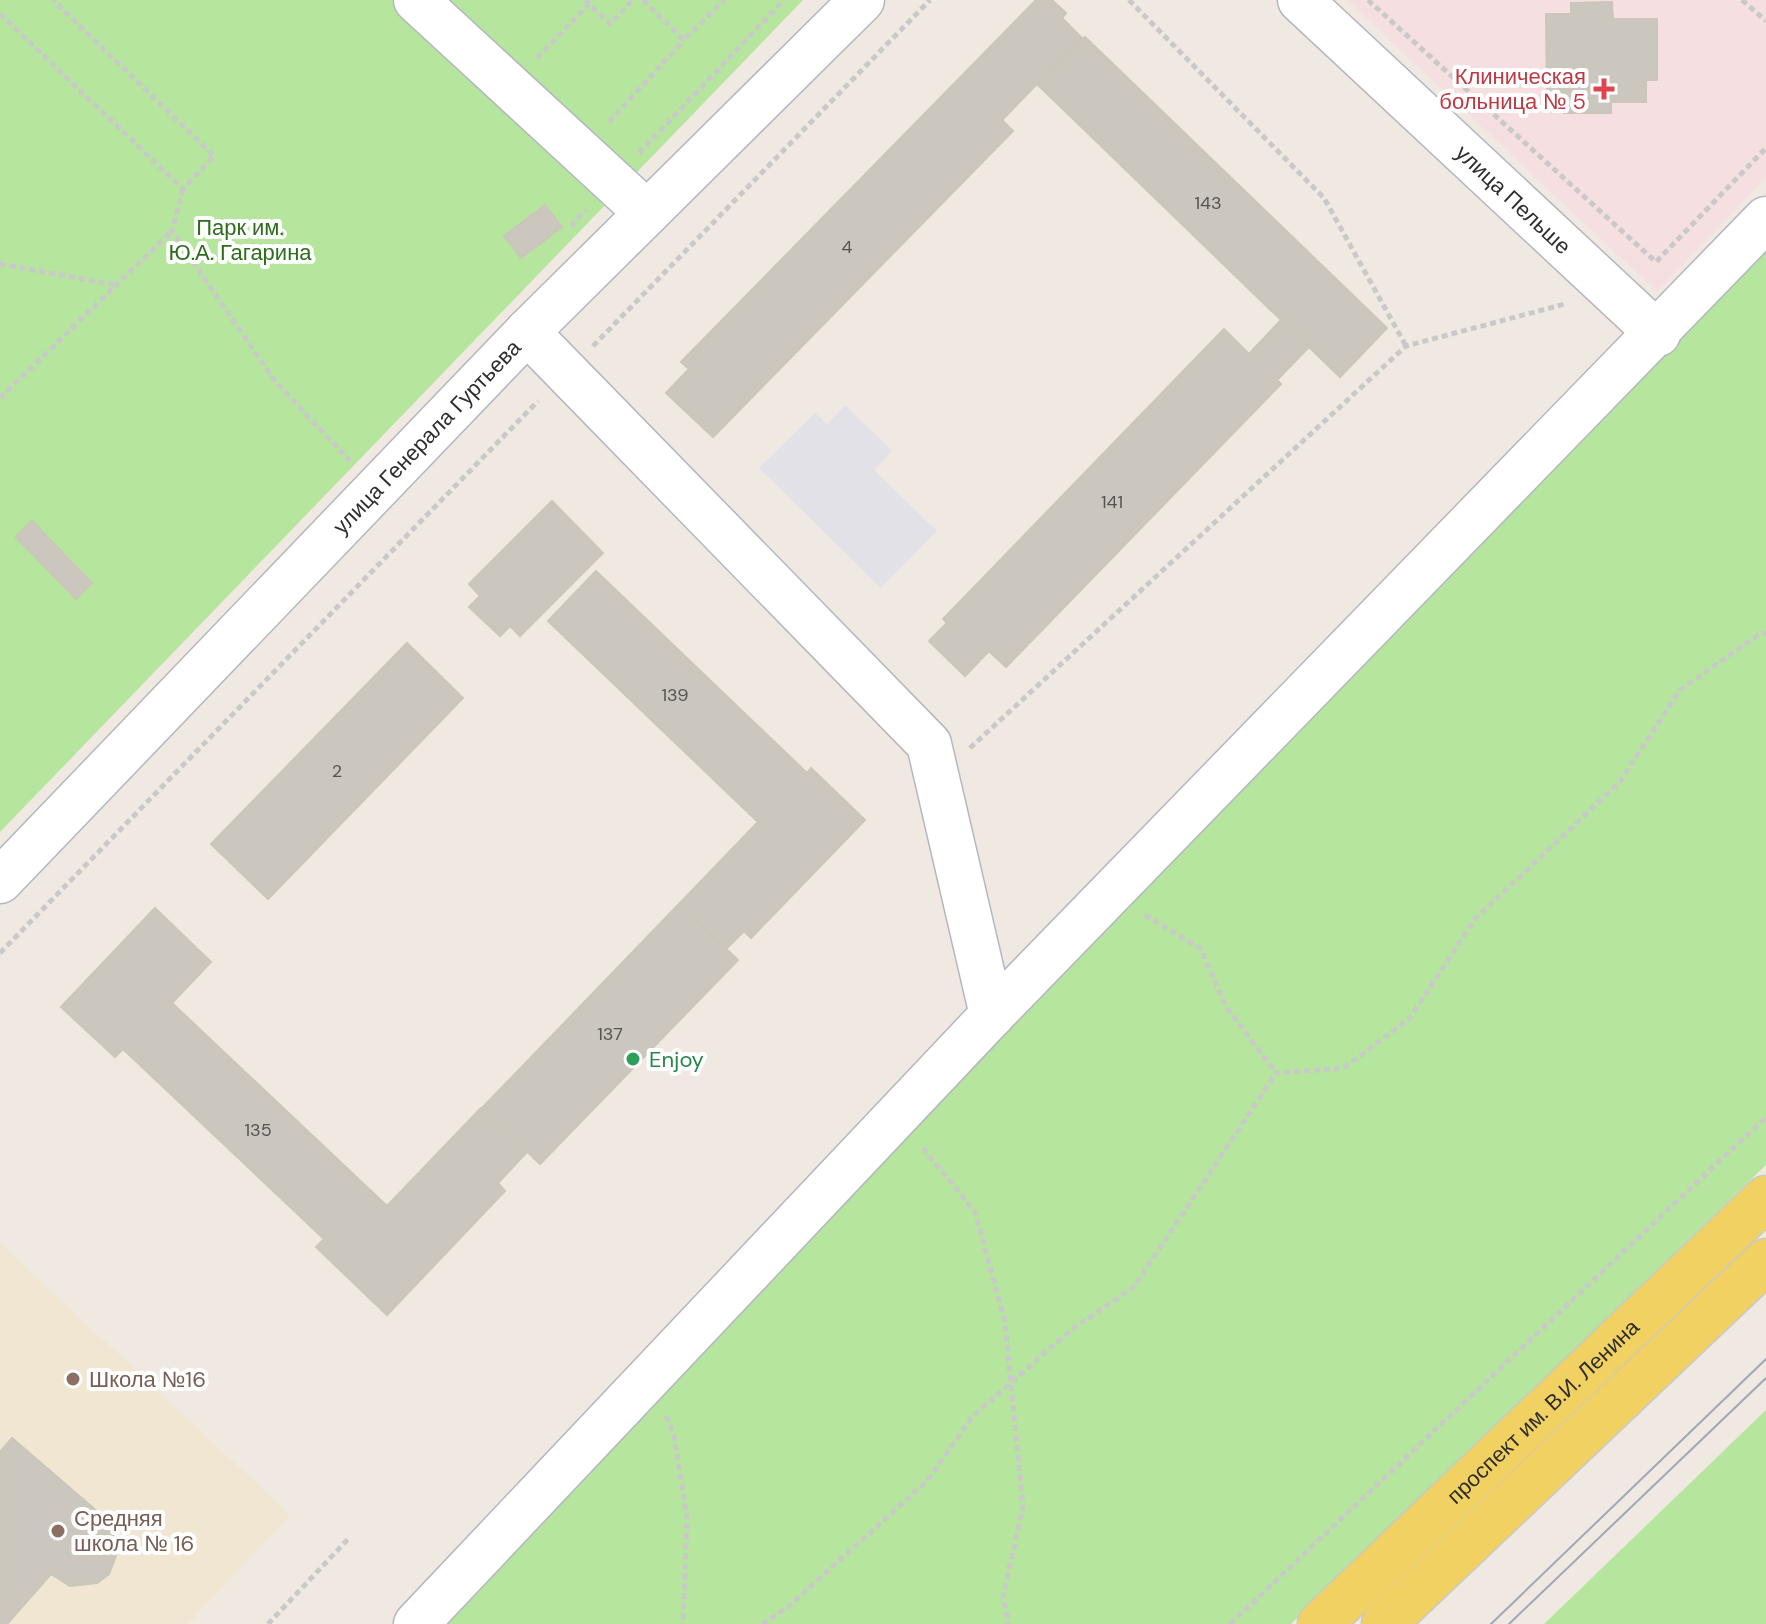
<svg xmlns="http://www.w3.org/2000/svg" width="1766" height="1624" font-family="'DM Sans',sans-serif">
<style>
.industrial{fill:#e3e1e8}
.education{fill:#f0e6d1}
.medical{fill:#f5dfe0}
.green{fill:#b6e59e}
.building{fill:#cbc7bf;stroke:#cbc5ba;stroke-width:2}
.lines{fill:none;stroke-linecap:round;stroke-linejoin:round}
.minor-casing{stroke:#b4b7c1;stroke-width:47}
.major-casing{stroke:#c9c9c9;stroke-width:47}
.path{stroke:#c9c9c9;stroke-width:5;stroke-dasharray:6 4;stroke-linecap:butt}
.minor{stroke:#fff;stroke-width:44}
.major{stroke:#f2d163;stroke-width:44}
.tram{stroke:#a3a6b8;stroke-width:2}
.health-dot{fill:#e0444e;stroke:#fff;stroke-width:3}
.leisure-dot{fill:#2e9e5b;stroke:#fff;stroke-width:3}
.education-dot{fill:#8d6e63;stroke:#fff;stroke-width:3}
.labels{text-anchor:middle;dominant-baseline:central;stroke-width:8;stroke-linejoin:round;paint-order:stroke}
.number-label{font-size:18px;fill:#555452}
.health-label{font-size:22px;fill:#be3a42;stroke:#fff;text-anchor:end}
.street-label{font-size:22px;fill:#2e2e2e;stroke:#fff}
.park-label{font-size:22px;fill:#2c6e1b;stroke:#fff}
.leisure-label{font-size:22px;fill:#27864d;stroke:#fff;text-anchor:start}
.education-label{font-size:22px;fill:#785e54;stroke:#fff;text-anchor:start}
</style>
<rect width="100%" height="100%" fill="#efe9e1"/>
<!-- industrial -->
<path class="industrial" d="M845 405 892 451 874 470 937 531 881 588 759 468 815 413 827 424Z"/>
<!-- education -->
<path class="education" d="M0 1243 290 1515 188 1624H0Z"/>
<!-- medical -->
<path class="medical" d="M1347 0H1766V177L1657 292Z"/>
<!-- green -->
<path class="green" d="M0 0H803L0 832Z
M1766 233V1165L1291 1624H444Z
M1766 1410V1624H1544Z"/>
<!-- building -->
<path class="building" d="M1036 0H1052L1066 13 1062 18 1082 38 1002 120 1013 131 713 437 666 393 689 369 681 362Z
M1612 2 1613 19H1657V80H1646V102H1611V113H1564V100H1547L1546 14H1571V3Z
M1085 37 1387 328 1340 377 1038 85Z
M545 205 562 227 521 258 504 236Z
M1281 320 1309 347 1277 380 1281 384 1006 667 989 651 965 676 929 641 947 623 943 619 1224 329 1249 354Z
M552 501 603 553 520 636 510 626 500 636 469 607 480 596 469 584Z
M32 521 92 583 76 599 16 537Z
M596 571 807 773 811 768 865 820 751 938 744 931 726 949 679 904 758 822 548 621Z
M407 643 463 698 268 899 211 844Z
M679 904 738 960 540 1164 482 1108Z
M155 908 211 962 172 1003 387 1206 481 1108 527 1152 498 1183 505 1191 387 1315 316 1247 324 1239 123 1049 115 1057 61 1007Z
M12 1438 106 1519 117 1535 119 1548 109 1574 97 1583 70 1586 51 1574 7 1624H0V1452Z"/>
<g class="lines">
<!-- minor casing -->
<g class="minor-casing">
<g id="minor">
<path d="M416 0 647 213"/>
<path id="s1" d="M1300 0 1658 334"/>
<path d="M527 332 929 744 992 1015"/>
<path id="s2" d="M0 881 527 332 862 0"/>
<path d="M416 1624 992 1015 1766 219"/>
</g>
</g>
<!-- major casing -->
<g class="major-casing">
<g id="major">
<path id="s3" d="M1320 1624 1766 1198"/>
<path d="M1384 1624 1766 1261"/>
</g>
</g>
<!-- path -->
<path class="path" d="M585 0 610 24 633 0
M643 0 684 40 724 0
M1129 0 1324 198 1406 346
M1368 0 1656 262 1766 148
M1742 0 1766 21
M0 14 183 189 214 156 53 0
M537 58 589 4
M609 122 684 40
M639 153 784 0
M183 189 172 231 274 380 350 461
M571 226 586 210
M0 264 117 285
M593 346 930 0
M0 398 172 231
M970 748 1406 346 1565 304
M1145 915 1201 949 1225 1005 1276 1073
M0 953 538 401
M923 1148 975 1212 1005 1322 1023 1507 1003 1597 1008 1624
M666 1416 674 1436 687 1517 683 1624
M268 1624 350 1537
M762 1624 788 1607 927 1481 973 1416 1071 1330 1134 1287 1276 1073 1344 1068 1410 1018 1475 919 1619 783 1680 690 1758 635 1766 633
M1230 1624 1766 1117"/>
<!-- minor -->
<use href="#minor" class="minor"/>
<!-- major -->
<use href="#major" class="major"/>
<!-- tram -->
<path class="tram" d="M1491 1624 1766 1359
M1509 1624 1766 1378"/>
</g>
<!-- markers -->
<path class="health-dot" d="M1600 77h8v8h8v8h-8v8h-8v-8h-8v-8h8z"/>
<circle class="leisure-dot" cx="633" cy="1059" r="8"/>
<g class="education-dot">
<circle cx="73" cy="1379" r="8"/>
<circle cx="58" cy="1531" r="8"/>
</g>
<g class="labels">
<!-- number labels -->
<g class="number-label">
<text x="1208" y="203">143</text>
<text x="847" y="247">4</text>
<text x="1112" y="502">141</text>
<text x="675" y="695">139</text>
<text x="337" y="771">2</text>
<text x="610" y="1034">137</text>
<text x="258" y="1130">135</text>
</g>
<!-- health labels -->
<g class="health-label">
<text x="1586" y="76">Клиническая<tspan x="1586" dy="25">больница № 5</tspan></text>
</g>
<!-- street labels -->
<g class="street-label">
<text stroke="none"><textPath href="#s1" startOffset="292">улица Пельше</textPath></text>
<text stroke="none"><textPath href="#s2" startOffset="616">улица Генерала Гуртьева</textPath></text>
<text stroke="none"><textPath href="#s3" startOffset="308">проспект им. В.И. Ленина</textPath></text>
</g>
<!-- park labels -->
<g class="park-label">
<text x="240" y="227">Парк им.<tspan x="240" dy="25">Ю.А. Гагарина</tspan></text>
</g>
<!-- leisure labels -->
<g class="leisure-label">
<text x="649" y="1059">Enjoy</text>
</g>
<!-- education labels -->
<g class="education-label">
<text x="89" y="1379">Школа №16</text>
<text x="74" y="1518">Средняя<tspan x="74" dy="25">школа № 16</tspan></text>
</g>
</g>
</svg>
